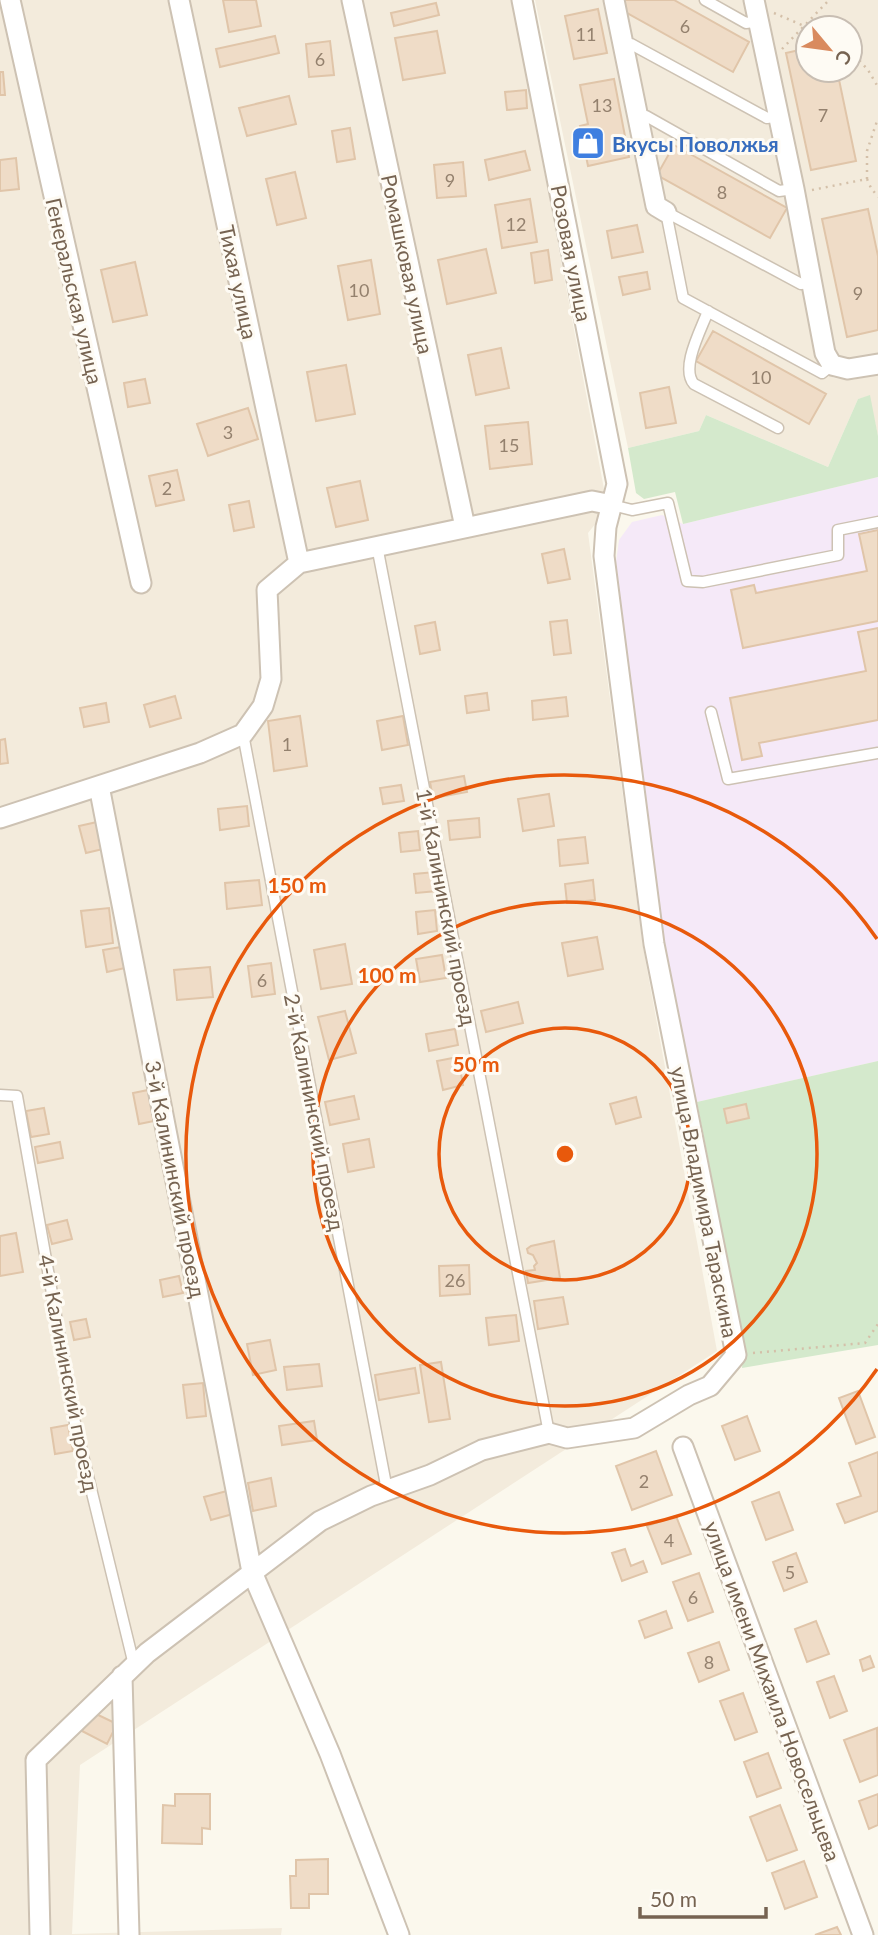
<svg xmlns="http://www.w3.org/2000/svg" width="878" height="1935" font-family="Lato,sans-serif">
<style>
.residential{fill:#f3ebdc;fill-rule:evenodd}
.education{fill:#f5e9f8}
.green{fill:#d4e9cc}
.building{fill:#efdcc7;stroke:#e0c5a9;stroke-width:2}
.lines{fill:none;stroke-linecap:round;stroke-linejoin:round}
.lane-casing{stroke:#cdc2b3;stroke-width:13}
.street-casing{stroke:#cdc2b3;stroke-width:23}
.path{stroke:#d4c0a9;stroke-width:2.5;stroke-dasharray:2 5;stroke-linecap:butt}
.lane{stroke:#fff;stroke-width:10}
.street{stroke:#fff;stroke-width:19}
.ring{fill:none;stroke:#e8590c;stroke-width:3.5}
.labels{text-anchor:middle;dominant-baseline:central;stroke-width:6;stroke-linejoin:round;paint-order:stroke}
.number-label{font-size:18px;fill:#94816e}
.shop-label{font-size:21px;font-weight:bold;fill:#366cbe;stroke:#fefbf4;text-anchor:start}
.street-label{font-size:21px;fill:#766351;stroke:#fefbf4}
.centre{fill:#e8590c;stroke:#fefbf4;stroke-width:3.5}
.ring-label{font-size:21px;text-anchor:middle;font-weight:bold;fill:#e8590c;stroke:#fefbf4;stroke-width:6;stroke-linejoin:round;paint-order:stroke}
</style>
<rect width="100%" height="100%" fill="#fbf8ed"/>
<!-- residential -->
<path class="residential" d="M0 0H512L604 489 600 518 588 533 643 947 717 1351 80 1765 72 1934 282 1928 281 1935H0Z
M535 0H747L820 369 834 378 851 380 878 375V436L869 396 858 399 828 467 706 415 699 431 628 448Z
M761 0H878V356L846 362 832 353ZM808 28H850V70H808Z"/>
<!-- education -->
<path class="education" d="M878 477V1061L697 1102 662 943 616 562 619 540 632 522 662 515 683 524Z"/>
<!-- green -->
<path class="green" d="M870 395 878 436V477L683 524 675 492 644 499 636 493 628 448 699 431 706 415 828 467 858 399Z
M878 1061V1345L742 1368 744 1344 697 1102Z"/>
<!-- building -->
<path class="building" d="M223 0H256L261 26 229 32Z
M625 0H674L749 42 733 72 620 9Z
M436 3 439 15 394 26 391 13Z
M598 9 607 53 574 59 565 16Z
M437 31 445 73 403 80 395 38Z
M275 36 279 53 220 67 216 49Z
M330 41 334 75 309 77 306 44Z
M808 48V70H837L856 161 811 170 786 53Z
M0 72H3L5 95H0Z
M614 79 629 157 588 166 580 126 588 124 580 85Z
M526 90 527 108 507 110 505 92Z
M289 96 296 124 247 136 239 108Z
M350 128 355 159 337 162 332 131Z
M674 145 787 208 770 238 657 175Z
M525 151 530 170 489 180 485 160Z
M16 158 19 189 0 191V160Z
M463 162 466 196 437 198 434 165Z
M295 172 306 218 277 225 266 179Z
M530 199 537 242 502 248 495 205Z
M868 209 878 256V330L847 337 822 219Z
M637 225 643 252 612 258 607 231Z
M486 249 496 293 447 304 438 260Z
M548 250 552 280 535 283 531 253Z
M371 260 380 314 348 320 338 266Z
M135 262 147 315 113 322 101 270Z
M647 272 650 289 623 295 619 277Z
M713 331 826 394 809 424 696 361Z
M501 348 509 388 476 395 468 355Z
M346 365 355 414 316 421 307 372Z
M145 379 150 403 128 407 124 383Z
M669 387 676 423 646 428 640 393Z
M248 408 258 439 208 456 197 424Z
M528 422 532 464 490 469 485 426Z
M177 470 184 500 156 506 149 476Z
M360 481 368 520 336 527 327 488Z
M249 501 254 527 234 531 229 505Z
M878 530V621L743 648 731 590 754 585 756 593 867 571 859 534Z
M564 549 570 579 548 583 542 554Z
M567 620 571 653 554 655 550 622Z
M435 622 440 650 420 654 415 626Z
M878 628V720L759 743 762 756 742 760 730 698 866 671 858 632Z
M487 693 489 710 467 713 465 696Z
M175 696 181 718 150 727 144 705Z
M566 697 568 716 533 720 532 701Z
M106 703 109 722 84 727 80 708Z
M300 716 307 766 274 771 268 721Z
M403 716 408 745 382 750 377 721Z
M5 739 8 763 0 764V740Z
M464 776 467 792 433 798 430 782Z
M401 785 404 801 383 804 380 788Z
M549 794 554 826 523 831 518 799Z
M247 806 249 826 220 830 218 809Z
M479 818 480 837 450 840 448 821Z
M97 822 103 849 86 853 79 826Z
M418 831 420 850 401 852 399 833Z
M585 837 588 863 560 866 558 840Z
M435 872 437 891 416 893 414 874Z
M259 880 262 905 227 909 225 883Z
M593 880 595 900 567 903 565 884Z
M109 908 113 943 86 947 81 911Z
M435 910 437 931 418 934 416 912Z
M597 937 603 969 568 976 562 943Z
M345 944 352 984 321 989 314 950Z
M121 947 125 968 107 972 103 950Z
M442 955 446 978 420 982 416 959Z
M271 963 275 994 252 997 248 966Z
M210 967 213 997 177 1000 174 970Z
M518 1002 523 1023 486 1032 481 1011Z
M345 1011 356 1053 329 1060 318 1017Z
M455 1029 458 1045 429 1051 426 1034Z
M458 1057 463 1085 443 1090 437 1061Z
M148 1090 154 1121 139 1124 133 1093Z
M354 1096 359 1119 330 1125 325 1102Z
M636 1097 641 1117 616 1124 610 1104Z
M746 1104 749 1118 727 1123 724 1109Z
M44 1108 49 1134 31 1137 26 1111Z
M369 1139 374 1167 348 1172 343 1144Z
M60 1142 63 1158 38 1163 35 1147Z
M67 1220 72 1239 52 1244 47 1225Z
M16 1233 23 1272 0 1276V1236Z
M554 1241 560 1278 528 1283 526 1271 535 1270 534 1266 537 1263 533 1255 528 1253 527 1249 531 1246Z
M469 1265 470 1294 440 1296 439 1266Z
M179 1276 183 1293 163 1297 160 1280Z
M563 1297 568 1324 538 1329 534 1301Z
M516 1315 519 1341 489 1345 486 1318Z
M86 1319 90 1337 74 1340 70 1322Z
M270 1340 276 1370 253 1375 247 1344Z
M441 1362 450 1419 429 1422 420 1365Z
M319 1364 322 1386 287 1390 284 1367Z
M415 1368 419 1393 379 1400 375 1375Z
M203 1383 206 1416 187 1418 183 1385Z
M858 1391 875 1437 856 1444 839 1398Z
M747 1416 760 1451 735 1460 722 1426Z
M314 1421 317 1440 282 1445 279 1426Z
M68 1425 73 1451 55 1454 51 1428Z
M656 1451 672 1495 632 1510 616 1466Z
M878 1452V1511L845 1523 837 1504 861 1496 849 1463Z
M271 1478 276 1506 253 1511 248 1483Z
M227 1491 233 1514 211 1520 204 1497Z
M779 1492 793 1530 766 1540 752 1502Z
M676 1516 691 1554 662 1564 647 1526Z
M625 1549 631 1566 643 1561 647 1572 622 1581 612 1553Z
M796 1553 807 1582 784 1591 773 1562Z
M699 1573 713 1612 688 1621 673 1582Z
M666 1611 672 1628 645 1638 639 1621Z
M816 1621 829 1654 807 1662 795 1629Z
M719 1642 729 1670 699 1682 688 1653Z
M870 1656 874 1667 863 1671 860 1660Z
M834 1676 847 1711 830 1718 817 1682Z
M743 1693 757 1732 735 1740 720 1701Z
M92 1712 117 1724 107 1744 82 1731Z
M877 1728 878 1775 860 1782 844 1740Z
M768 1753 781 1788 757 1797 744 1762Z
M175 1794H210V1829L202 1828V1844L162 1843 163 1805 175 1806Z
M878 1794V1825L869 1829 859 1801Z
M780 1805 797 1850 767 1861 750 1817Z
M328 1859V1894H309V1908H291L290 1876H296V1860Z
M804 1861 817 1897 785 1909 772 1873Z
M837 1927 841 1935H815Z"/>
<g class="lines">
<!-- lane casing -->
<g class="lane-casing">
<path id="lane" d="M705 0 746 23 759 21
M623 44H631L767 118 777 116
M637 118 646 116 779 191 794 189
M666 212 683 298 822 373 832 365
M666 212 801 284 812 283
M708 311C701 330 680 368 694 384L778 428
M612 505 632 510 668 503 687 581 703 582 838 555V530L878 522
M377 546 549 1433
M711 712 728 779 878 753
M243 734 387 1490
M0 1095 17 1096 75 1423 134 1665"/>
</g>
<!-- street casing -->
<g class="street-casing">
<path id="street" d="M10 0 141 583
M179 0 299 563
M352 0 465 527
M614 0 656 206 666 212
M754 0 794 189 825 353 832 365 848 369 878 364
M99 786 252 1572 330 1754 399 1935
M0 818 200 753 243 734 263 706 271 679 267 590 299 563 592 501 612 505
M683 1447 863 1935
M122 1676 129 1935
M40 1935 36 1760 147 1653 320 1521 371 1496 430 1475 482 1450 549 1433 567 1438 634 1428 689 1395 710 1386 736 1355 654 944 604 556 606 527 617 484 522 0"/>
</g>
<!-- path -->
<path class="path" d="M774 13 809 28
M782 49 829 0
M850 50 868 70 878 87
M867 179 871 188 878 197
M812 190 867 179V151L878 118
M753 1353 865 1343 878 1324"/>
<!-- lane -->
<use href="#lane" class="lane"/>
<!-- street -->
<use href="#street" class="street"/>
</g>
<!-- distance rings -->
<g class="ring">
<circle cx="565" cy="1154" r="126"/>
<circle cx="565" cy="1154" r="252"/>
<path d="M877 1369A379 379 0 1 1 877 939"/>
</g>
<!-- icons -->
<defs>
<g id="shop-square" transform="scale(1.75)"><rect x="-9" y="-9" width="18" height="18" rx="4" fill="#3f7fe0" stroke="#fefbf4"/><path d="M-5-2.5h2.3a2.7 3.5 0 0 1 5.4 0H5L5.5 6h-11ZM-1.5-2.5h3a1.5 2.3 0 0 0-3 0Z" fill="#fff"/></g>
</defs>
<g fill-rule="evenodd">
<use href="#shop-square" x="588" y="143"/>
</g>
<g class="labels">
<!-- number labels -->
<g class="number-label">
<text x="685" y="26">6</text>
<text x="586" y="34">11</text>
<text x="320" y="59">6</text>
<text x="602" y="105">13</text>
<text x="823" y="115">7</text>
<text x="450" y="180">9</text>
<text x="722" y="192">8</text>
<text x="516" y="224">12</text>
<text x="359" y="290">10</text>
<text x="858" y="293">9</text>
<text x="761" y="377">10</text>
<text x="228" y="432">3</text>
<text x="509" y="445">15</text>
<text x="167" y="488">2</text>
<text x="287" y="744">1</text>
<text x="262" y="980">6</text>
<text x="455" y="1280">26</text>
<text x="644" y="1481">2</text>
<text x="669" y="1540">4</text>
<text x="790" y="1572">5</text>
<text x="693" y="1597">6</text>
<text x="709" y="1662">8</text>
</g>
<!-- shop labels -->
<g class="shop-label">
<text x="612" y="143">Вкусы Поволжья</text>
</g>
<!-- street labels -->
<g class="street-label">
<text transform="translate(572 253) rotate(79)">Розовая улица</text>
<text transform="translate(408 264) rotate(78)">Ромашковая улица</text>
<text transform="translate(239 282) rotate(78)">Тихая улица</text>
<text transform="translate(75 291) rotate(77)">Генеральская улица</text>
<text transform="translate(447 907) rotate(79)">1-й Калининский проезд</text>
<text transform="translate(315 1112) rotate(79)">2-й Калининский проезд</text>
<text transform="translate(176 1179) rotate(79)">3-й Калининский проезд</text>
<text transform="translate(705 1202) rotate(79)">улица Владимира Тараскина</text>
<text transform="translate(69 1373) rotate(79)">4-й Калининский проезд</text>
<text transform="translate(773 1691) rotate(70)">улица имени Михаила Новосельцева</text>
</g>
</g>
<circle cx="565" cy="1154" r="10" class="centre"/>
<g class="ring-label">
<text x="297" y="893">150 m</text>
<text x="387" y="983">100 m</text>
<text x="476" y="1072">50 m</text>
</g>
<!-- north arrow -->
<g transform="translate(829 49) rotate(119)"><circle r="33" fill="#fefbf4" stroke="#c8beb3" stroke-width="2"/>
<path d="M0-5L12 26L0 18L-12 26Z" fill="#d98a5e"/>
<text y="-10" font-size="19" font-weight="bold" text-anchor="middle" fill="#766351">С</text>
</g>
<!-- scale -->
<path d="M640 1907v10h126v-10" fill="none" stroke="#766351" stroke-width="3.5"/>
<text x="650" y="1907" font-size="21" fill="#766351" stroke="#fefbf4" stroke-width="5" paint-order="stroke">50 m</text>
</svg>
